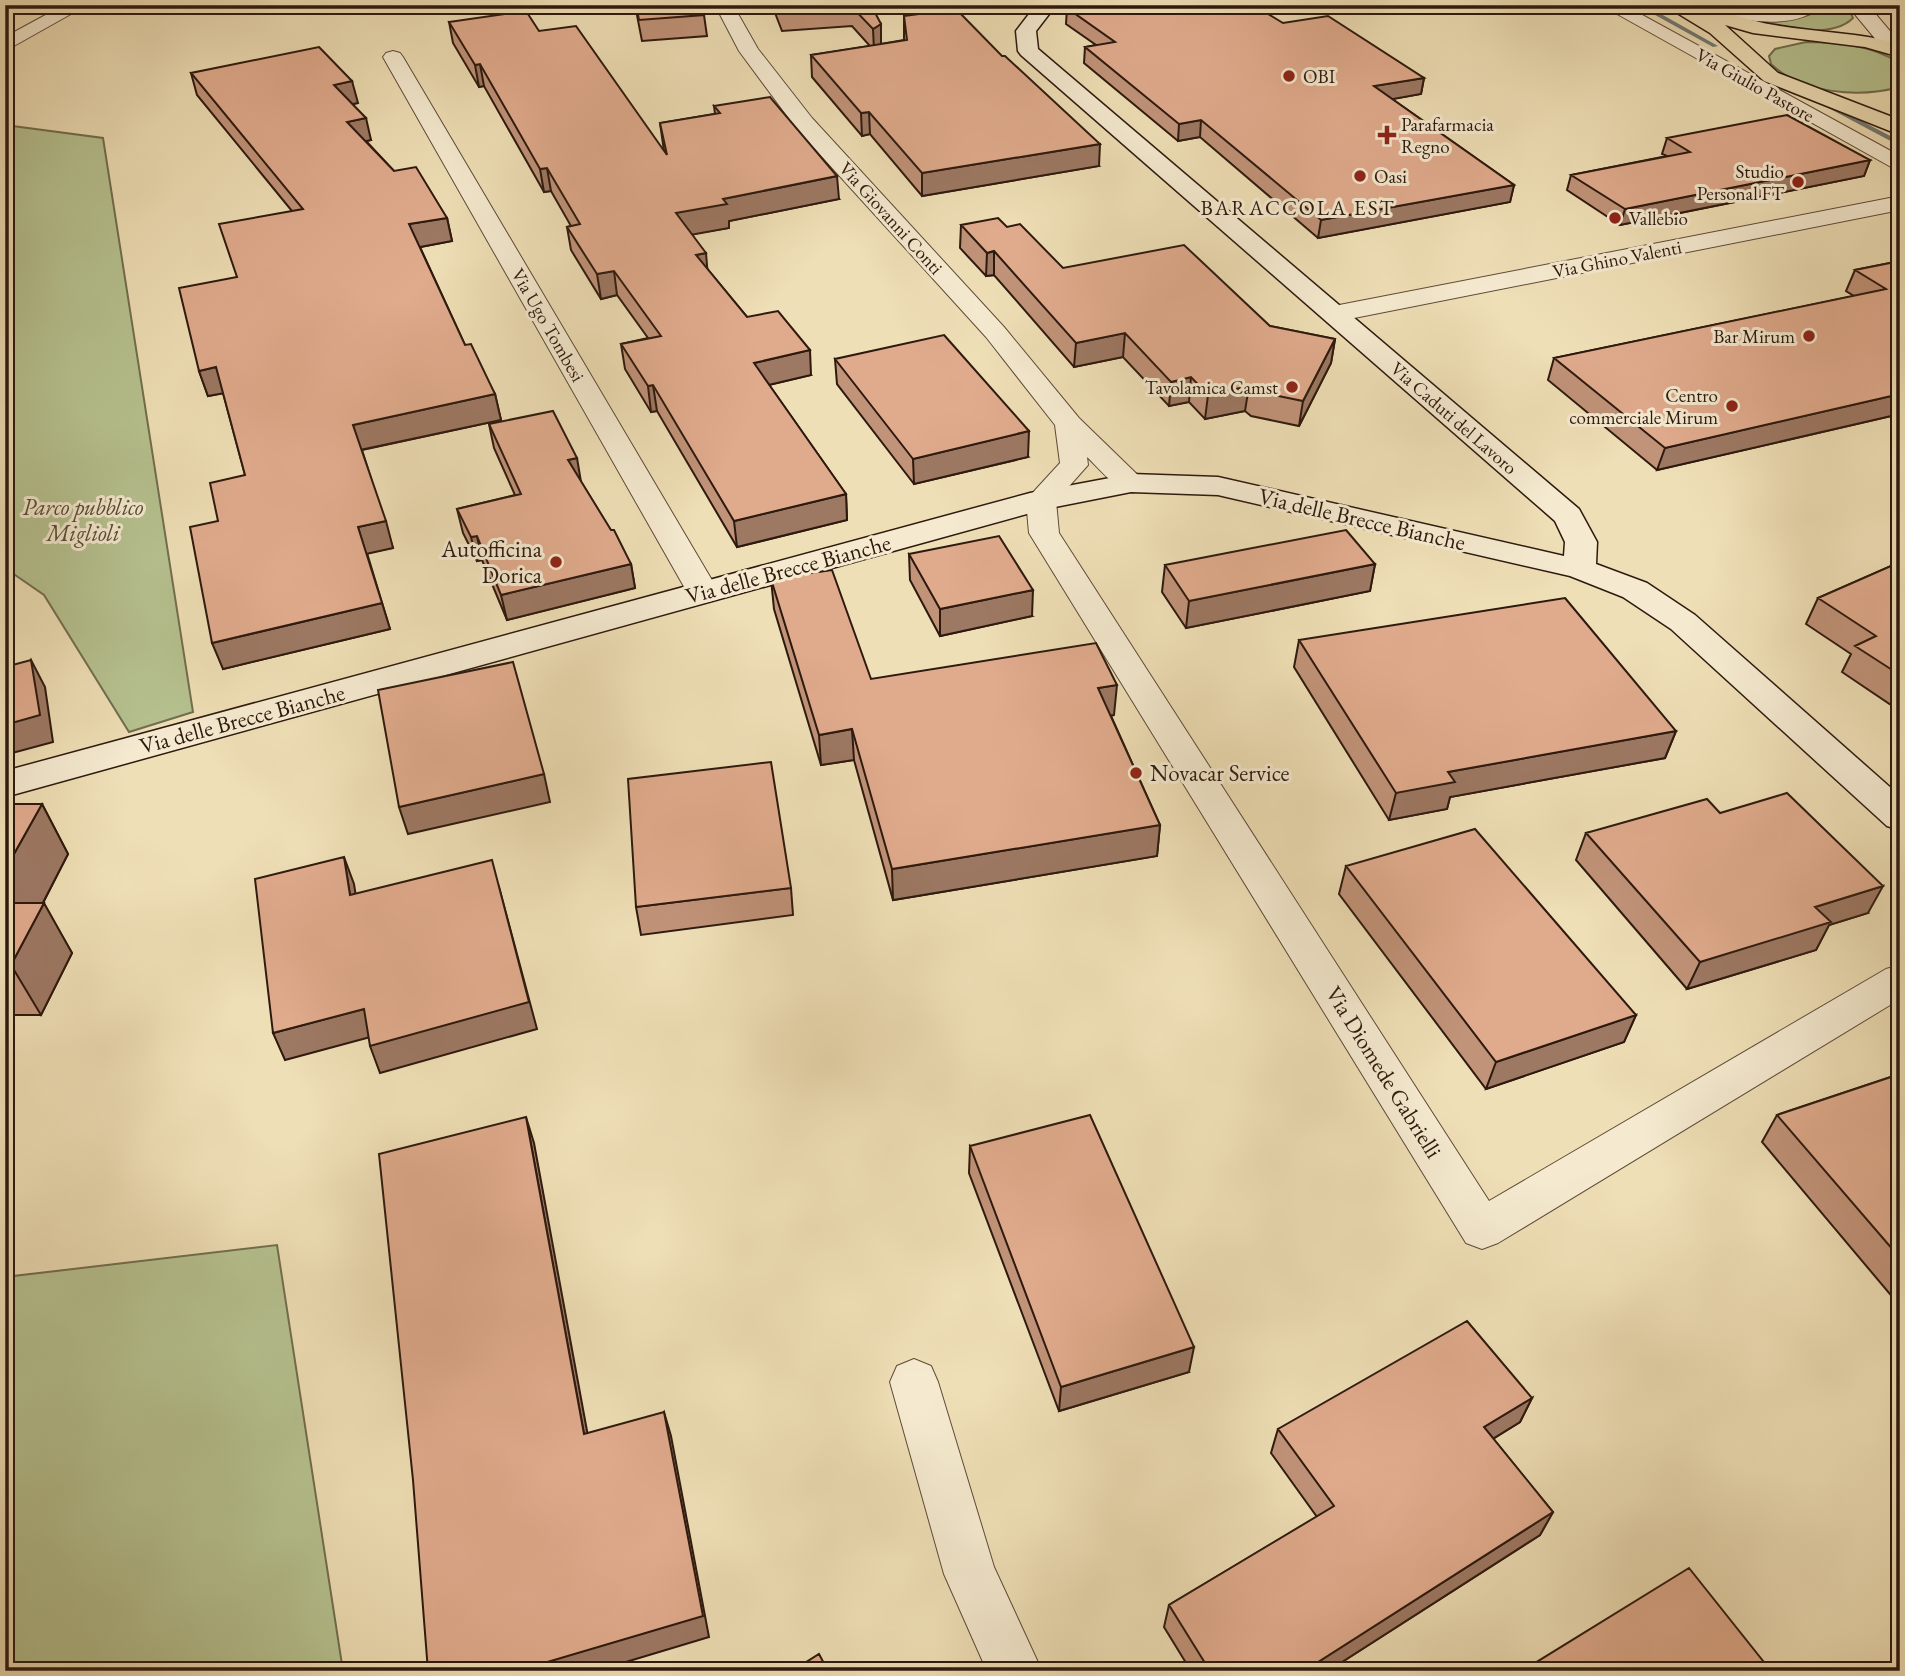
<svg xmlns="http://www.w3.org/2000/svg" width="1905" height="1676" font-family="'EB Garamond',serif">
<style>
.green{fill:#b6c290;stroke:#726e4f;stroke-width:2}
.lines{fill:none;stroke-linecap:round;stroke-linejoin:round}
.stream{fill:#717a75;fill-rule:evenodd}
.street-casing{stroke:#5e4a38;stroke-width:2}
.secondary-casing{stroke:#2d190e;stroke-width:3}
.primary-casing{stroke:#2d190e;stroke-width:3}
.street{fill:#f5ead0;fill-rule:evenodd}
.secondary{fill:#f5ead0;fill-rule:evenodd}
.primary{fill:#efdfb6;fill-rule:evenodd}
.wall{fill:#c19379;stroke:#2d190e;stroke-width:2}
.shaded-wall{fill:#9d7863;stroke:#2d190e;stroke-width:2}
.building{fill:#e0ab8d;stroke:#2d190e;stroke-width:2}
.poi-dot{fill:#8f2418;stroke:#f5ead0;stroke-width:2.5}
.labels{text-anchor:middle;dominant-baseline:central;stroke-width:6;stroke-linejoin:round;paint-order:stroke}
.far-poi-label{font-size:19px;fill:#2d190e;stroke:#f5ead0;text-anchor:start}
.far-street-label{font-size:19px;fill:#2d190e;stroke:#f5ead0}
.far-quarter-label{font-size:21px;letter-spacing:2px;fill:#2d190e;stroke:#f5ead0}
.park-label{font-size:23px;font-style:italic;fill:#564c35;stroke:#f5ead0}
.street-label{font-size:23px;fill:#2d190e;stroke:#f5ead0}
.poi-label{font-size:23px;fill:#2d190e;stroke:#f5ead0;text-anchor:end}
</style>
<rect width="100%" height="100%" fill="#efdfb6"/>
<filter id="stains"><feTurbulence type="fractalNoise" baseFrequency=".00286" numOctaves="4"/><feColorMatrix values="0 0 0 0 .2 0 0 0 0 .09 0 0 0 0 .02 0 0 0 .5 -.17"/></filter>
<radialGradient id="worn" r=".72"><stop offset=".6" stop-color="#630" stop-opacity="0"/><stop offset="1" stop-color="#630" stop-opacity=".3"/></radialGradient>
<!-- green -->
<path class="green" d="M1824 5C1836 5 1849 6 1853 18 1827 45 1747 21 1714 13 1744 16 1803 29 1824 5Z
M1806 42C1838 42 1871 45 1900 63V87C1859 98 1803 94 1771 64L1769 56 1775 49Z
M5 125 103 138 193 712 129 732 44 595 5 568Z
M277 1245 343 1671H5V1277Z"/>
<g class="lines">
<!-- stream -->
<path class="stream" d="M1637 5H1645L1718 46 1713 47Z
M1821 102H1825L1900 141V146L1821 104Z"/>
<!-- street casing -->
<g class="street-casing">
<path id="street" d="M64 5H87L5 51V37Z
M715 5H733L758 49 812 118 1004 327 1079 418 1146 483 1141 489C1118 495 1103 472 1087 457L1088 465 1056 501 1059 533 1489 1201 1886 969 1900 965V999L1498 1243 1482 1249 1466 1243 1029 533 1026 500 1060 463 1055 425 986 337 796 128 739 51Z
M1601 5H1624L1900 156V172Z
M1691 5 1774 10 1798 5H1820C1796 35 1725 17 1693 9Z
M1853 5H1868L1900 43V53H1887L1853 12 1851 8Z
M393 51 400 53 403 57 719 592 714 599 703 601 692 599 687 592 383 57 386 53Z
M1900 196V210L1334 322 1325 319 1321 314 1325 309 1334 306Z
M914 1359 931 1366 938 1382 994 1567 1042 1671H987L944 1574 890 1382 897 1366Z"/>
</g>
<!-- secondary casing -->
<g class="secondary-casing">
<path id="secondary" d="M1036 5H1056L1036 31 1038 49 1579 509 1597 542 1596 564 1647 583 1695 615 1900 796V830L1887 826 1671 629 1623 597 1570 576 1218 495 1131 492 1045 509 5 797V771L1030 493 1131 474 1218 477 1564 556 1565 542 1555 521 1021 55 1018 51 1016 31Z"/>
</g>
<!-- primary casing -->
<g class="primary-casing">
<path id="primary" d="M1664 5H1689L1699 11C1713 5 1736 16 1751 20 1800 33 1851 30 1900 44V57L1865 47 1753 33 1725 25 1778 73 1900 120V135L1764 81 1710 33Z"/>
</g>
<!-- street -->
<use href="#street" class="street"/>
<!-- secondary -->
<use href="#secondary" class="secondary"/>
<!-- primary -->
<use href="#primary" class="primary"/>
</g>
<!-- wall -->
<path class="wall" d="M635 5H702L704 15 707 36 642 41Z
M772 5H871L881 44 904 40V16L1099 166 922 196 870 134 862 136 812 77 811 55 870 46 852 26 782 31Z
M1067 8 1283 23 1424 78 1421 94 1392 99 1514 185 1510 202 1318 238 1200 137 1178 141 1084 63 1085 47 1096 45 1066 24Z
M449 22 539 31 664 151 660 123 715 114 714 106 839 199 729 221V228L692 234 708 270 747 317 811 375 769 385 846 494 847 520 737 547 657 411 651 412 625 369 621 344 648 338 617 295 601 299 571 250 567 227 571 226 551 191 544 192 484 86 479 87 453 43Z
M191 73 358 103 352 104 371 140 366 141 394 171 447 218 452 241 420 247 465 345 495 394 501 420 362 450 393 548 367 553 390 629 223 669 218 521 245 475 223 393 208 396 199 371 237 277 292 211 197 95Z
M1667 138 1870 160 1864 176 1620 225 1567 190 1571 175 1667 156 1662 154Z
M961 225 1007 227 1063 268 1270 326 1335 339 1331 363 1299 426 1251 416 1245 411 1205 419 1189 402 1169 406 1123 357 1074 367 994 275 986 276 960 248Z
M1900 261V414L1657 470 1548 380 1554 358 1854 296 1846 291 1855 270Z
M835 359 1028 457 914 484 837 384Z
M489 424 581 482 631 564 635 588 507 620 482 560 477 561 463 533 457 509 515 495 494 448Z
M909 554 1032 616 940 636 910 580Z
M1900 562V711L1842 672 1851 654 1806 624 1818 598Z
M1375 564 1370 591 1186 628 1162 592 1165 565Z
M771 579 871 679 1114 715 1111 716 1160 825 1157 856 893 900 854 760 821 765 774 609Z
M1299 640 1676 731 1665 758 1450 797 1447 809 1389 820 1294 667Z
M5 804H42L68 854 43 903 72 953 41 1015H5Z
M1720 813 1868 913 1829 925 1816 950 1687 989 1576 860 1586 833Z
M1346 866 1636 1015 1624 1042 1486 1089 1339 894Z
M791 888 793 915 641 935 636 907Z
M1900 1074V1306L1762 1142 1777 1115Z
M970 1146 1189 1372 1059 1411 969 1173Z
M1532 1398 1520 1422 1493 1439 1553 1512 1540 1535 1328 1671H1191L1164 1627 1169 1605 1317 1517 1271 1453 1278 1429Z"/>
<!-- shaded-wall -->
<path class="shaded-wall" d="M949 5H975L949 9Z
M881 24V45L874 50 873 29Z
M480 64 484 86 479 87 475 65Z
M1424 78 1421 94 1371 103 1374 86Z
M352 81 358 103 339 107 334 85Z
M869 112 870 134 862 136 861 113Z
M366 118 371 140 353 144 347 122Z
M1201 120 1200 137 1178 141 1179 124Z
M1100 144 1099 166 922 196V173Z
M1870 160 1864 176 1620 225 1625 209Z
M547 168 551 191 544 192 540 169Z
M837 176 839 199 729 221V228L679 237 676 213 723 199Z
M1514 185 1510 202 1318 238 1321 220Z
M447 218 452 241 415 248 409 224Z
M994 251V275L986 276 987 253Z
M706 253 708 277 696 255Z
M614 271 617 295 601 299 597 274Z
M1125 333 1123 357 1074 367 1076 343Z
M1335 339 1331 363 1299 426 1303 401Z
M810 350 811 375 756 388 754 363Z
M216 367 225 393 208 396 199 371Z
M1191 377 1189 402 1169 406 1171 382Z
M653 385 657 411 651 412 648 386Z
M1249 386 1245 411 1205 419 1208 395Z
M495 394 501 420 360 450 353 425Z
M1900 394V414L1657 470 1665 448Z
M1029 431 1028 457 914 484 913 459Z
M577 458 581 482 568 460Z
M846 494 847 520 737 547 734 521Z
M386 521 393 548 366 554 358 527Z
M477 536 482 560 477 561 471 537Z
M631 564 635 588 507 620 501 595Z
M1375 564 1370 591 1186 628 1189 601Z
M1033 590 1032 616 940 636V609Z
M382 603 390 629 223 669 212 643Z
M31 660 45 687 53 742 5 755V725Z
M1117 685 1114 715 1096 718 1098 688Z
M852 729 854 760 821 765 819 735Z
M1676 731 1665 758 1450 797 1447 809 1389 820 1396 793 1448 772Z
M544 774 550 802 408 834 399 807Z
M42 804 68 854 17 953 5 934V870Z
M1160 825 1157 856 893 900 892 869Z
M344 857 354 884 360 922 350 895Z
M1883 886 1868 913 1829 925 1816 950 1687 989 1700 962 1815 907Z
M499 887 537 1029 380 1073 370 1046Z
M44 903 72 953 41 1015 11 965Z
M364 1009 374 1036 285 1060 273 1033Z
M1636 1015 1624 1042 1486 1089 1496 1062Z
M526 1117 534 1143 592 1458 584 1434Z
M1194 1347 1189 1372 1059 1411 1061 1387Z
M1532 1398 1520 1422 1473 1451 1484 1427Z
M664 1412 671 1436 709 1637 596 1671H517Z
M1553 1512 1540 1535 1328 1671H1304Z"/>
<!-- building -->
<path class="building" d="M636 5H702L704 15 639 20Z
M779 5H871L881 24 873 29 851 6 781 10Z
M1085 5H1253L1283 23 1328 16 1424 78 1374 86 1514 185 1321 220 1201 120 1179 124 1085 47 1115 42 1067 8Z
M956 9 1002 56H1005L1100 144 922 173 869 112 861 113 811 55 907 40 904 16Z
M526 11 539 31 576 26 667 155 660 123 720 113 714 106 770 97 837 176 723 199 727 204 676 213 706 253 696 255 747 317 778 311 810 350 754 363 846 494 734 521 653 385 648 386 621 344 661 336 614 271 597 274 567 227 580 224 547 168 540 169 480 64 475 65 449 22Z
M319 47 352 81 334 85 366 118 347 122 394 171 416 167 447 218 409 224 465 345 471 344 495 394 353 425 386 521 358 527 382 603 212 643 190 527 218 521 210 483 245 475 216 367 199 371 179 288 237 277 219 224 303 209 191 73Z
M1787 115 1870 160 1625 209 1571 175 1690 152 1667 138Z
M998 218 1007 227 1020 224 1063 268 1184 245 1270 326 1335 339 1303 401 1254 391 1249 386 1208 395 1191 377 1171 382 1125 333 1076 343 994 251 987 253 961 225Z
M1900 261V361L1896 362 1900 365V394L1665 448 1554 358 1886 289 1855 270Z
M944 335 1029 431 913 459 835 359Z
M553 411 577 458 568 460 611 530H614L631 564 501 595 477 536 471 537 457 509 521 494 489 424Z
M1346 530 1375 564 1189 601 1165 565Z
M999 536 1033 590 940 609 909 554Z
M1900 562V675L1855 646 1876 636 1818 598Z
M832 570 871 679 1096 643 1117 685 1098 688 1160 825 892 869 852 729 819 735 771 579Z
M1565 598 1676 731 1448 772 1455 782 1396 793 1299 640Z
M31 660 40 715 5 725V667Z
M513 662 544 774 399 807 378 690Z
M771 762 791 888 636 907 628 779Z
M1787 793 1883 886 1815 907 1831 922 1700 962 1586 833 1707 799 1720 813Z
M5 804H42L5 870Z
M1475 829 1636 1015 1496 1062 1346 866Z
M344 857 350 895 492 860 529 1002 370 1046 364 1009 273 1033 255 879Z
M5 903H44L11 965H5Z
M1900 1074V1258L1777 1115Z
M1090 1115 1194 1347 1061 1387 970 1146Z
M526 1117 584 1434 664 1412 703 1616 517 1671H428L413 1480 379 1154Z
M1467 1321 1532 1398 1484 1427 1553 1512 1304 1671H1210L1169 1605 1334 1506 1278 1429Z
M1689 1568 1771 1671H1522Z
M819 1654 828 1671H792Z"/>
<!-- markers -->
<g class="poi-dot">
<circle cx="1289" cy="76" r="7"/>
<path d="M1383.5 124.5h7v7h7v7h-7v7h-7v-7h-7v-7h7z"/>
<circle cx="1360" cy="176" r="7"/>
<circle cx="1798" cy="182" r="7"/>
<circle cx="1615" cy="218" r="7"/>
<circle cx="1809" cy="336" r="7"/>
<circle cx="1292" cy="387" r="7"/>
<circle cx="1732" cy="406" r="7"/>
<circle cx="556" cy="562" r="7"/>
<circle cx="1136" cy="773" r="7"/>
</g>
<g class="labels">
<!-- far-poi labels -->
<g class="far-poi-label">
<text x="1303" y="76">OBI</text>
<text x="1401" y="124">Parafarmacia<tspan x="1401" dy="22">Regno</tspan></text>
<text x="1784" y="171" text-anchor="end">Studio<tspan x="1784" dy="22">Personal FT</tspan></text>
<text x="1374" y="176">Oasi</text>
<text x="1629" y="218">Vallebio</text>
<text x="1795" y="336" text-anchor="end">Bar Mirum</text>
<text x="1278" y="387" text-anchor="end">Tavolamica Camst</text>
<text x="1718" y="395" text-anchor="end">Centro<tspan x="1718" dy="22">commerciale Mirum</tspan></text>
</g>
<!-- far-street labels -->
<g class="far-street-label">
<text transform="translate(1755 85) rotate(29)">Via Giulio Pastore</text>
<text transform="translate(891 218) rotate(48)">Via Giovanni Conti</text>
<text transform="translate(1617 259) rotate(-11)">Via Ghino Valenti</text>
<text transform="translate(548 325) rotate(60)">Via Ugo Tombesi</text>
<text transform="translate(1454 418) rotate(41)">Via Caduti del Lavoro</text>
</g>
<!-- far-quarter labels -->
<g class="far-quarter-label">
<text x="1298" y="207">BARACCOLA EST</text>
</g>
<!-- park labels -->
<g class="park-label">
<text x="83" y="507">Parco pubblico<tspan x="83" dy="26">Miglioli</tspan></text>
</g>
<!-- street labels -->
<g class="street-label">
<text transform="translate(1362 519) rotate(13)">Via delle Brecce Bianche</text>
<text transform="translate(788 569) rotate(-15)">Via delle Brecce Bianche</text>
<text transform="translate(242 719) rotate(-15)">Via delle Brecce Bianche</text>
<text transform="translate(1384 1072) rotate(58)">Via Diomede Gabrielli</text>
</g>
<!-- poi labels -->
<g class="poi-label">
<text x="542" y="549">Autofficina<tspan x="542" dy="26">Dorica</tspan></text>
<text x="1150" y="773" text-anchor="start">Novacar Service</text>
</g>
</g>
<!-- margin -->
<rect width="1905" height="1676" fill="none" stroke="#efdfb6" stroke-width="28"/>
<rect x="7" y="7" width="1891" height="1662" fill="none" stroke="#2d190e" stroke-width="3.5"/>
<rect x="14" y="14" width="1877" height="1648" fill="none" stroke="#2d190e" stroke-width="2"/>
<rect width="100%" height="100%" filter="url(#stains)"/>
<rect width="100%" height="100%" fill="url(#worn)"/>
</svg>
